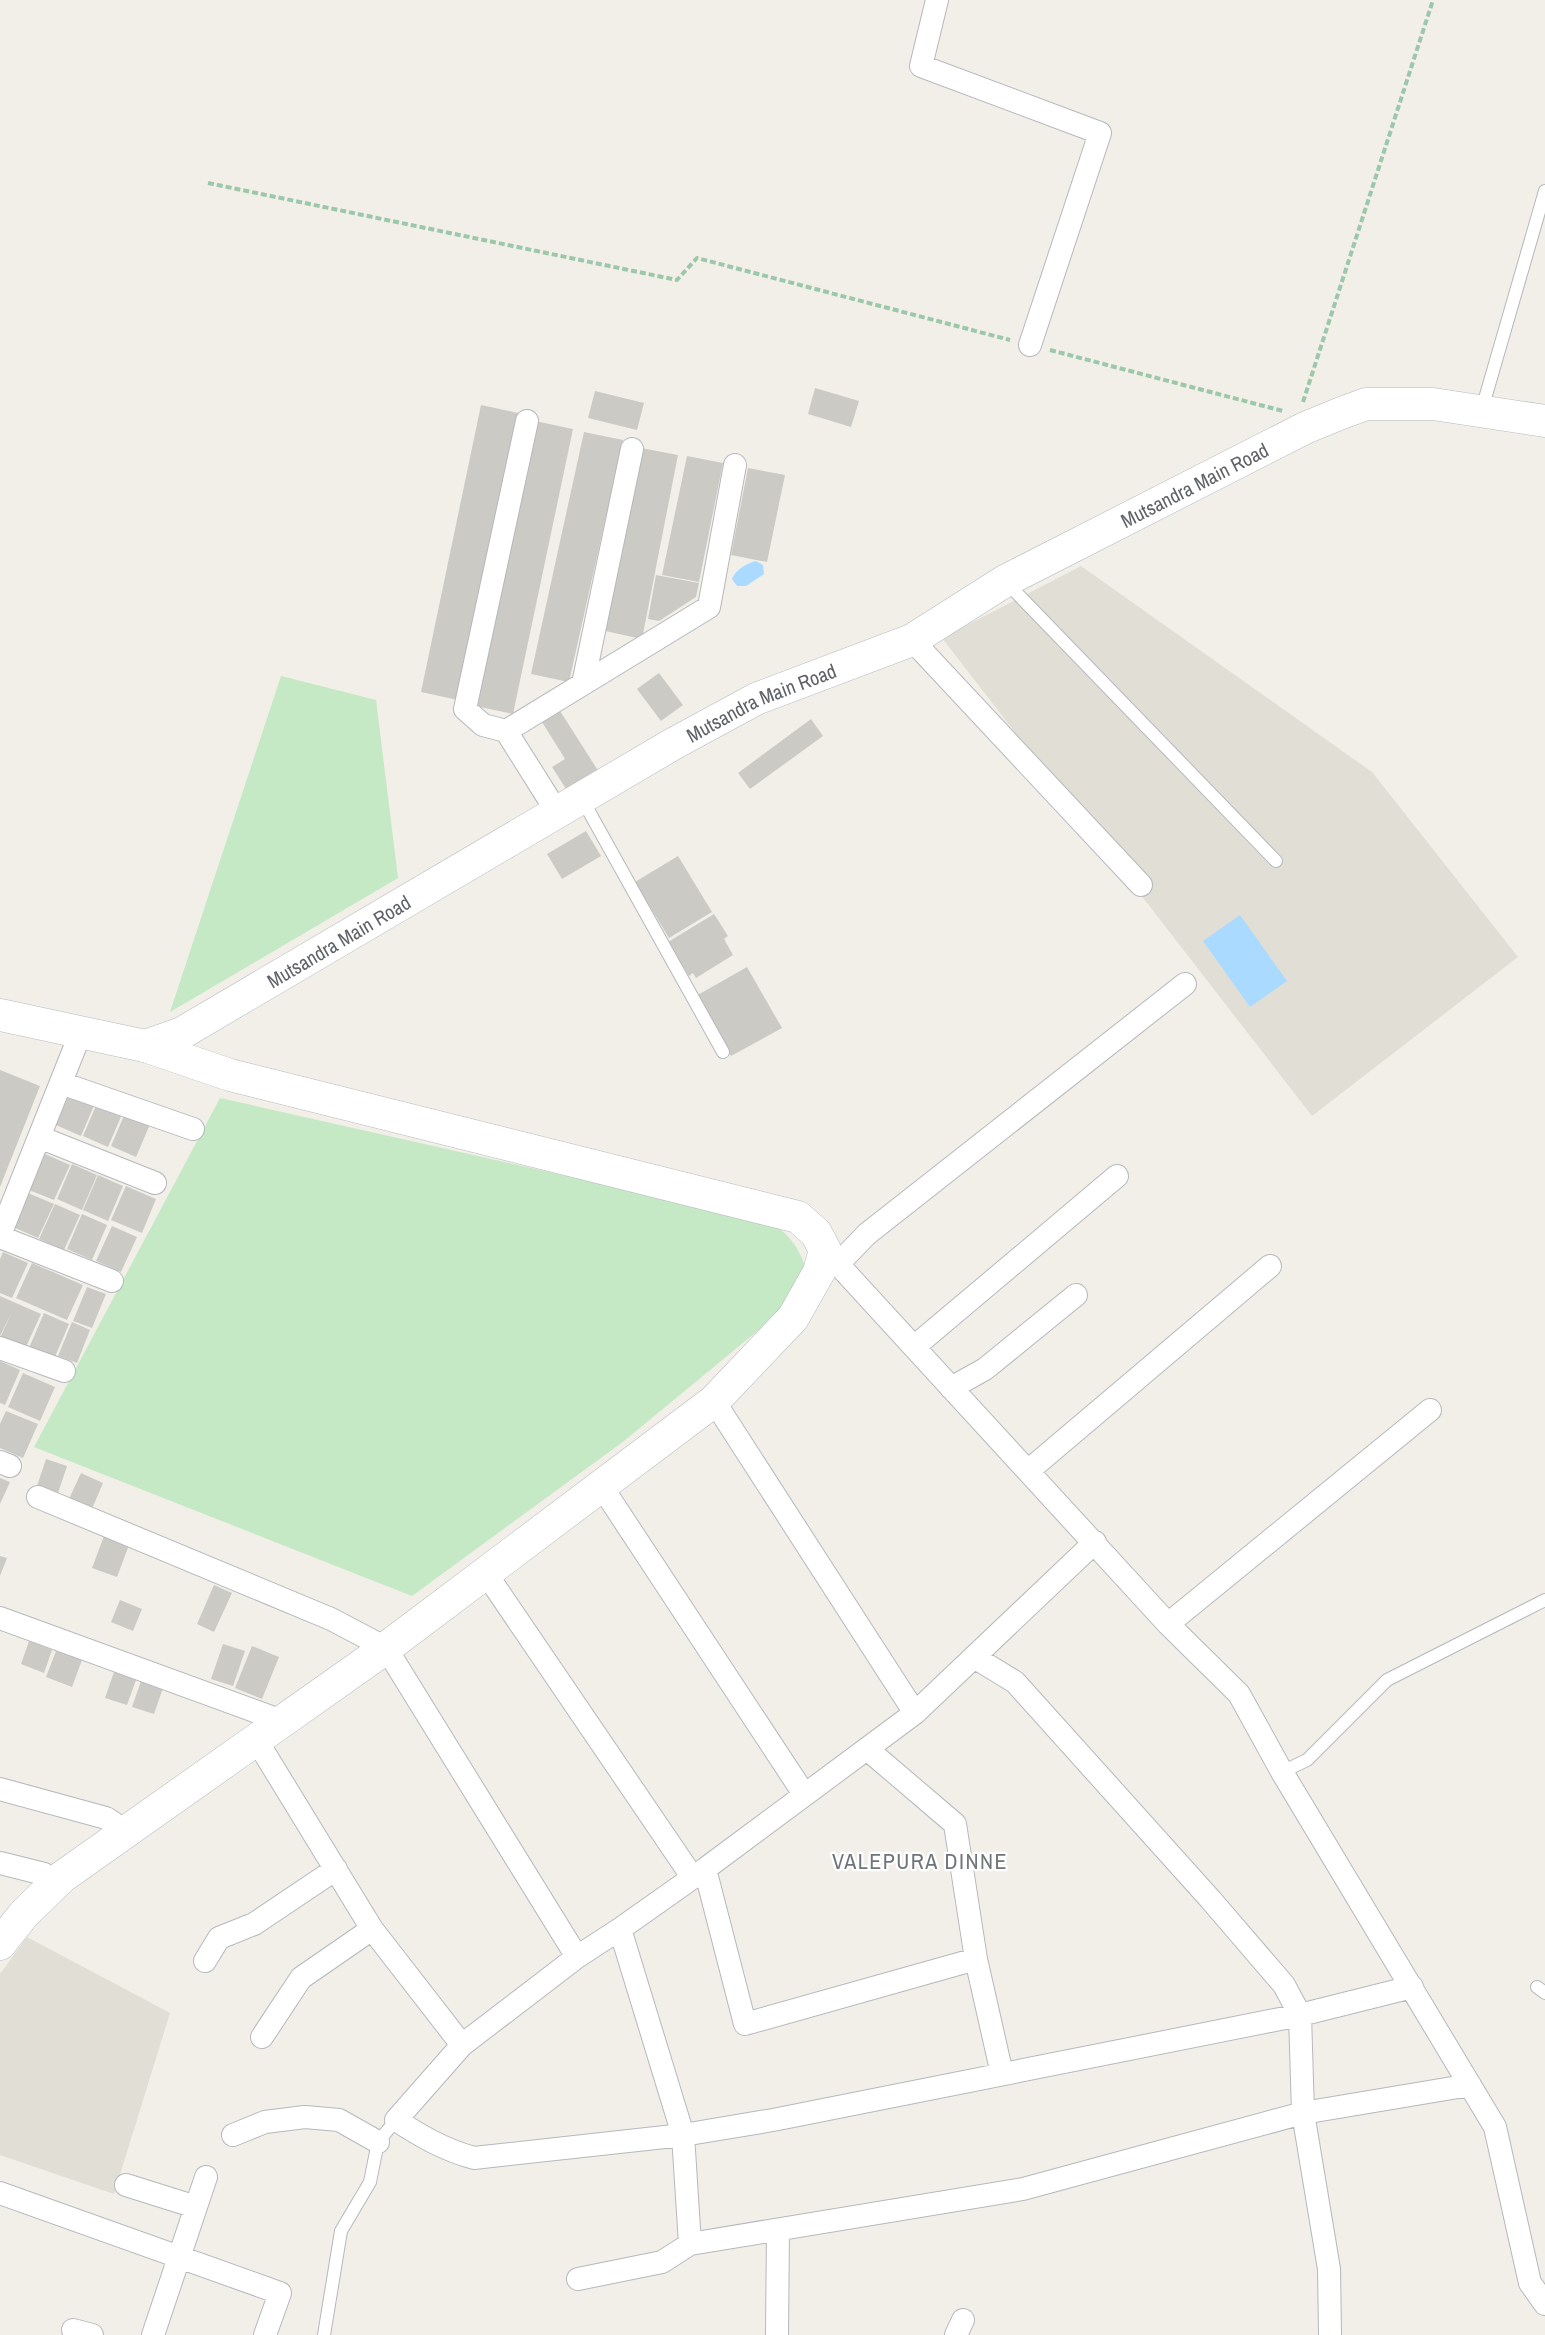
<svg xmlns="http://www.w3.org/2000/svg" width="1545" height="2335" font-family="'Archivo Narrow',sans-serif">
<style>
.education{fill:#e1ded6}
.green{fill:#c5e8c5}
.water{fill:#aadaff}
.building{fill:#cccac5}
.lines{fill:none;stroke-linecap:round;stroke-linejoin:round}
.lane-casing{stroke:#b5b8bc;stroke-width:14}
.street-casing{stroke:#b5b8bc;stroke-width:24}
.secondary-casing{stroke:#b6babf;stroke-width:33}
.path{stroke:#9cc7a9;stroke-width:4;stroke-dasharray:6 3;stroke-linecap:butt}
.lane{stroke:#fff;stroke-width:12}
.street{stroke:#fff;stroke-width:22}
.secondary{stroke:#fff;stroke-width:32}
.labels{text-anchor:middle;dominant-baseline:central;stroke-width:4.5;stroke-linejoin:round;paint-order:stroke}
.street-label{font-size:20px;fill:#5f6368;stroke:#fff}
.quarter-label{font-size:22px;letter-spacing:1.5px;fill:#70757a;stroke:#fff}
</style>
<rect width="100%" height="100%" fill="#f1efe8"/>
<!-- education -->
<path class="education" d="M1081 566 1372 772 1518 957 1312 1116 942 638Z
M27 1937 170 2013 114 2194 0 2155V1974Z"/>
<!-- green -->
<path class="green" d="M281 676 376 700 398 878 170 1012Z
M220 1098 763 1220C785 1229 797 1243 805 1266L789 1305 624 1441 412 1596 34 1447Z"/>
<!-- water -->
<path class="water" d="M756 561 763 565 764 574 746 586H737L732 579C735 570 747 563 756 561Z
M1240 915 1287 981 1250 1007 1203 941Z"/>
<!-- building -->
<path class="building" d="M815 388 859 401 851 427 808 414Z
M595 391 644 403 637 430 588 418Z
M481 405 518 413 458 700 421 692Z
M535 421 573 429 513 714 475 706Z
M584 432 623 440 569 682 531 674Z
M641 448 678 455 642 639 605 631Z
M687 456 723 463 699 582 662 575Z
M748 468 785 475 767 562 731 555Z
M656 575 699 583 696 597 659 621 648 619Z
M659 673 683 705 661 721 637 689Z
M560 711 599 772 568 792 552 767 565 759 542 722Z
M811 719 823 736 750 789 738 773Z
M586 831 601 856 562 879 547 854Z
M678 856 712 912 669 938 635 882Z
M714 914 728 936 724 939 733 955 696 978 693 973 689 976 668 942Z
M747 967 782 1028 731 1056 696 996Z
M0 1070 40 1086 0 1187Z
M71 1090 96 1101 81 1136 56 1125Z
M98 1101 123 1112 108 1147 83 1136Z
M126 1111 151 1122 136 1157 111 1146Z
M45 1154 70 1165 54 1200 29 1190Z
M72 1164 97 1175 82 1210 57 1199Z
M98 1175 123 1186 108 1221 83 1210Z
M126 1186 156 1199 142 1233 111 1220Z
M28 1193 54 1204 38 1238 13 1227Z
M55 1204 80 1215 64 1250 39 1239Z
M82 1214 107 1225 92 1260 67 1249Z
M112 1226 137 1237 121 1272 96 1261Z
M3 1252 28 1263 12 1298 0 1293V1259Z
M32 1263 83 1285 67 1320 16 1298Z
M87 1287 106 1294 92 1328 73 1321Z
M0 1296 41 1314 25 1349 0 1338 12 1312 0 1336Z
M44 1313 69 1324 54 1359 29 1348Z
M72 1322 90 1330 77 1363 58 1356Z
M0 1361 20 1370 5 1405 0 1403Z
M23 1373 55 1387 40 1421 8 1407Z
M6 1411 38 1424 23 1458 0 1448V1424Z
M46 1459 67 1466 58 1493 37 1486Z
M81 1473 103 1483 91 1511 68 1501Z
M0 1478 10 1482 0 1504Z
M104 1536 129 1545 117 1577 92 1568Z
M0 1556 7 1558 0 1576Z
M214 1585 232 1593 214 1632 197 1624Z
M120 1600 142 1609 133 1631 111 1622Z
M29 1641 52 1650 44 1673 21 1664Z
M223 1644 245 1651 233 1686 211 1679Z
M252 1646 279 1657 262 1699 235 1688Z
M56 1651 82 1660 72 1687 46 1677Z
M114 1672 136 1680 127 1705 105 1698Z
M141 1681 163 1688 154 1714 132 1707Z"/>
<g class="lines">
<!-- lane casing -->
<g class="lane-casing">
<path id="lane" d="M1482 409 1545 191
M1006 582 1276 861
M582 799 723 1052
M1282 1772 1307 1760 1387 1680 1545 1600
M1537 1987 1545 1993
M324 2335 341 2231 370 2182 378 2142 396 2120"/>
</g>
<!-- street casing -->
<g class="street-casing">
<path id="street" d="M937 0 921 66 1100 133 1030 345
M527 421 465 709 483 725 506 731 557 812
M912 640 1141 885
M583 684 632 449
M506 731 709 607 735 465
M61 1083 193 1129
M39 1137 155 1183
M0 1235 81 1032
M0 1237 112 1281
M825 1250 1168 1624 1239 1694 1282 1772 1495 2127 1530 2283 1545 2304
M838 1264 867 1234 1185 984
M914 1347 1117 1176
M0 1348 64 1371
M951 1388 985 1369 1076 1295
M714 1401 915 1713
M0 1462 10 1466
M1028 1471 1270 1266
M602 1487 804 1794
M38 1497 331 1619 386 1648 577 1957
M485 1572 693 1878
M0 1618 282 1721
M1168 1624 1430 1410
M974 1657 1015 1682 1211 1900 1284 1985 1300 2015 1303 2113 1023 2189 690 2244 683 2135 773 2120 1300 2015 1412 1987
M257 1741 372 1929 462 2045
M867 1749 955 1824 976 1959 1002 2074
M0 1789 106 1818 127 1832
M0 1863 44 1874 57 1882
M705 1869 745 2024 976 1959
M620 1929 683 2135 474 2158C445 2150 422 2137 396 2120L462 2045 577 1957 620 1929 705 1869 915 1713 1095 1542
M205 1961 219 1938 254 1924 336 1869
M262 2037 301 1978 372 1929
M233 2135 265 2122 305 2117 339 2120 378 2142
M126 2185 196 2207
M0 2193 280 2293 265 2335
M578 2279 662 2262 690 2244
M73 2330 92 2335
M1330 2333 1329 2269 1303 2113 1470 2085
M153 2335 206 2177
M777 2335 778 2230
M956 2335 963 2320"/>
</g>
<!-- secondary casing -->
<g class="secondary-casing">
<g id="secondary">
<path id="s1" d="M0 1015 145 1046 182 1033 673 744 756 699 912 640 1005 581 1305 428 1339 414 1366 404H1433L1545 421"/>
<path d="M0 1944 24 1914 62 1877 386 1648 714 1401 793 1318 819 1272 825 1250 816 1233 798 1217 230 1075 145 1046"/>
</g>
</g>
<!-- path -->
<path class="path" d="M208 183 677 280 697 258 1010 340
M1050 350 1283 411
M1303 402 1433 0"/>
<!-- lane -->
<use href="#lane" class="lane"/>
<!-- street -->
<use href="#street" class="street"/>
<!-- secondary -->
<use href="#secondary" class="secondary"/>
</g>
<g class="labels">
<!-- street labels -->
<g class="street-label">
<text stroke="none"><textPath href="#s1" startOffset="1341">Mutsandra Main Road</textPath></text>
<text stroke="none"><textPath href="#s1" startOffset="855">Mutsandra Main Road</textPath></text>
<text stroke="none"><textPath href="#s1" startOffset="369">Mutsandra Main Road</textPath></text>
</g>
<!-- quarter labels -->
<g class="quarter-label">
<text x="920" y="1861">VALEPURA DINNE</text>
</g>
</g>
</svg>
